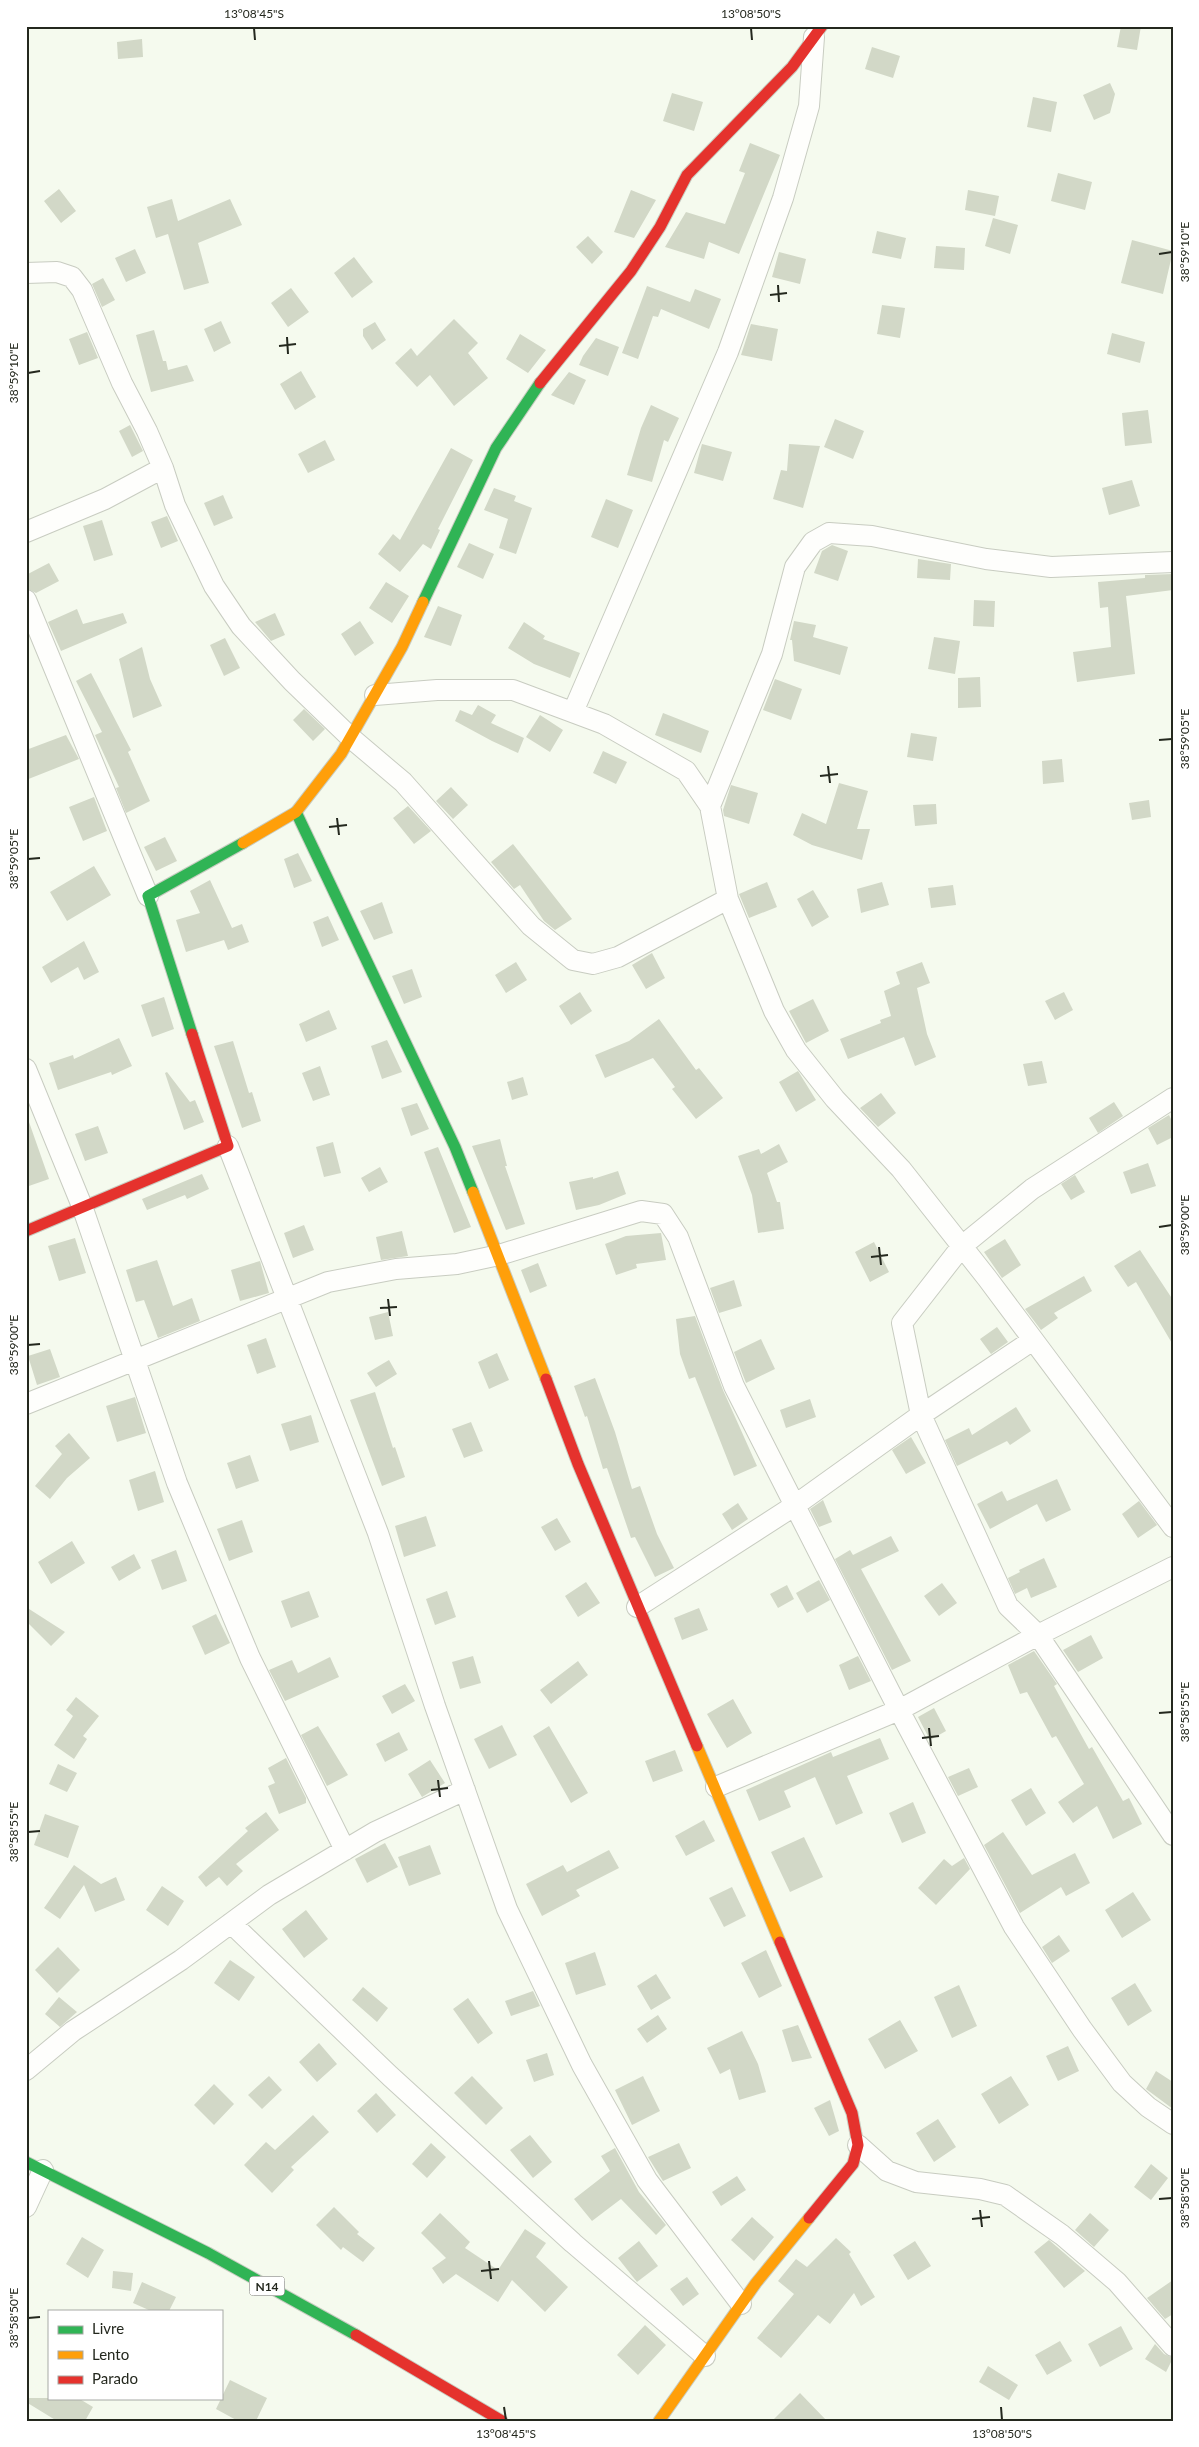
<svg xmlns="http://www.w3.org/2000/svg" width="1199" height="2447" font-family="Lato,sans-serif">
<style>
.building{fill:#d2d8c7}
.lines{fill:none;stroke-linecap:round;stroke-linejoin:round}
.street-casing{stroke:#c8ccc1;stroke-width:22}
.fast-casing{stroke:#c8ccc1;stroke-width:13}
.slow-casing{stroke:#c8ccc1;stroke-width:13}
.jam-casing{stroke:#c8ccc1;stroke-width:13}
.street{stroke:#fefefc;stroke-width:20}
.fast{stroke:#30b455;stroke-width:11}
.slow{stroke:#ff9f0a;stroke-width:11}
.jam{stroke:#e5322d;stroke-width:11}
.ticks{fill:none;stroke:#24281e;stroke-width:2}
.labels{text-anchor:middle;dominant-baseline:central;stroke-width:4.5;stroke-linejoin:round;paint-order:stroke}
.shield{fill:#fff;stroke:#666862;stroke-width:1}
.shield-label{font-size:12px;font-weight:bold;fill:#24281e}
.neatline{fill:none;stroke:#24281e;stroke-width:2}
.ticks-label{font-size:12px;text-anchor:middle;fill:#24281e}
</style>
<rect width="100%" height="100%" fill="#f5faee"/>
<!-- building -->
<path class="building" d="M1121 26H1141L1137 50 1117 47Z
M142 39 143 57 118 59 117 42Z
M872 47 900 56 893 78 865 69Z
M1110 83 1115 94 1110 113 1094 120 1083 95Z
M672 93 703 102 694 131 663 121Z
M1033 97 1057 102 1051 132 1027 127Z
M750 143 780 155 739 254 709 242 704 259 665 247 686 212 725 224 745 173 739 171Z
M1058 173 1092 182 1085 210 1051 201Z
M59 189 76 211 61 223 44 201Z
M631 190 656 200 634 238 614 232Z
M968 190 999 196 995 216 965 210Z
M172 199 178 221 230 199 242 225 198 243 209 283 184 290 168 234 156 238 147 207Z
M993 218 1018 225 1010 254 985 246Z
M877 231 906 238 901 259 872 253Z
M588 236 603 252 592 264 576 247Z
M1132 240 1173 251 1163 294 1121 283Z
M936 246 965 248 964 270 934 268Z
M135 249 146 273 126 282 115 258Z
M779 252 806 259 800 284 772 277Z
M354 257 373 282 352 298 334 273Z
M103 278 115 300 102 307 92 284Z
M647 286 690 302 695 289 721 299 709 329 661 309 658 317 653 316 638 359 622 353Z
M291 288 309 312 288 327 271 303Z
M882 305 905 308 900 338 877 334Z
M454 319 478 343 468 353 488 378 454 406 430 375 417 387 395 363 411 348 417 356Z
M221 321 231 343 214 352 204 329Z
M375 322 386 340 372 350 363 336V329Z
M751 324 778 329 772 361 741 355Z
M154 330 163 361H166L168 370 187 365 194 381 151 392 136 335Z
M87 332 98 358 79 365 69 339Z
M1112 333 1145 342 1140 363 1107 354Z
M520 334 546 350 528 373 506 359Z
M596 338 619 347 608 376 579 365 583 356Z
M301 371 316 397 295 410 280 384Z
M569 372 586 380 574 405 551 395Z
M651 405 679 418 668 442 664 440 652 482 627 475 641 428Z
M1148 410 1152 443 1125 446 1122 413Z
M835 419 864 431 853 459 824 447Z
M130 425 143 451 132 457 119 431Z
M325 440 335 460 308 473 298 454Z
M702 444 732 452 723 481 694 473Z
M789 444 820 446 803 508 773 499 781 470 787 471Z
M451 448 473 460 438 529 440 530 431 549 423 544 400 572 378 554 393 534 400 540Z
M1132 480 1140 506 1109 515 1102 488Z
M494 488 516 496 514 501 532 508 516 554 499 548 508 519 484 510Z
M223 495 233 518 214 526 204 503Z
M606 499 633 510 618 548 591 537Z
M167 516 178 541 161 548 151 522Z
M102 520 113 555 94 561 83 526Z
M469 543 494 554 483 579 457 567Z
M832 545 848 551 838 581 814 573 822 551Z
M918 559 951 564 950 580 917 578Z
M49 563 59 581 36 593 26 588V575Z
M1173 574V590L1126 596 1135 674 1077 682 1073 652 1111 647 1108 607 1100 608 1098 582 1145 578V575Z
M386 582 409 596 392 623 369 608Z
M974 600 995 601 994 627 973 626Z
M438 606 462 615 451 646 424 637Z
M77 609 83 624 123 613 127 623 61 651 48 622Z
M275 613 285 635 271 641 255 622Z
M360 621 374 643 355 656 341 634Z
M794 621 816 625 813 637 848 647 840 675 794 661 792 640H790Z
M524 622 545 636 543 639 580 653 570 678 534 664 508 648Z
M934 637 960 641 955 674 928 669Z
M225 638 240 668 224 676 210 645Z
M142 647 150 679 162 706 133 718 119 659Z
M91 673 131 750 128 752 150 801 126 813 116 788 119 787 95 735 102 732 76 681Z
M980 677 981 707 958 708V678Z
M775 679 802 689 791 720 763 710Z
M478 705 496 715 491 723 524 738 518 753 492 741 455 721 460 710 472 715Z
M304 709 325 729 313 741 293 720Z
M663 713 709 731 701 753 655 735Z
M540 715 563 730 550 752 526 737Z
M911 733 937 737 933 761 907 757Z
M66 735 79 759 26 780V750Z
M603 751 627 762 616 784 593 773Z
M1062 759 1064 782 1043 784 1042 761Z
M839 783 868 791 857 829H870L862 860 812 845 793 835 802 813 826 824Z
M731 785 758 793 749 824 724 816 723 810Z
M451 787 468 805 453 819 436 801Z
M94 797 107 831 83 841 69 807Z
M1149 800 1151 817 1132 820 1129 803Z
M936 804 937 824 915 826 913 805Z
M408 806 431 831 414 844 393 818Z
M165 837 177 861 156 871 144 847Z
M513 844 572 919 555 930 544 921 520 885 514 889 491 862Z
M298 853 312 881 294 888 284 859Z
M94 866 111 895 67 921 50 892Z
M210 880 232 928 242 924 249 942 228 950 224 940 186 952 176 920 200 913 190 891Z
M767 882 777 907 749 918 739 894Z
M882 882 889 905 861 913 857 889Z
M953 885 956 905 931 908 928 888Z
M813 890 829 917 812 927 797 899Z
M382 902 393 933 374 940 360 911Z
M328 916 339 940 322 947 313 922Z
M84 941 99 972 84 980 78 967 51 983 42 967Z
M652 953 665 978 646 989 632 965Z
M516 962 527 980 506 993 495 975Z
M922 962 930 983 917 988 927 1034 936 1057 915 1066 904 1037 848 1059 840 1039 881 1023 880 1020 891 1016 884 991 900 984 896 972Z
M412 969 422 997 404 1004 392 976Z
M580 992 592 1011 571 1025 559 1006Z
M1064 992 1073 1010 1055 1020 1045 1001Z
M164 997 174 1029 152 1037 141 1005Z
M813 999 829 1031 806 1043 789 1011Z
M329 1010 337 1029 306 1042 299 1024Z
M659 1019 696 1070 699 1068 723 1098 696 1119 672 1089 675 1087 653 1058 605 1078 595 1055 629 1041Z
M119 1038 132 1066 112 1075 111 1072 58 1090 49 1063 73 1055 74 1059Z
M387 1040 402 1072 382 1079 371 1046Z
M233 1041 249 1093 252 1092 261 1121 242 1128 214 1046Z
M1042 1061 1047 1083 1028 1086 1023 1064Z
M320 1066 330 1095 313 1101 302 1073Z
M798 1071 816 1100 796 1112 779 1082Z
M167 1072 190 1102 195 1100 204 1122 184 1130 165 1073Z
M523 1077 528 1095 512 1100 507 1082Z
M881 1093 896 1113 878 1127 860 1108Z
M1114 1102 1123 1116 1098 1133 1089 1118Z
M417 1103 429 1129 411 1136 401 1108Z
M1169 1115 1173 1123V1137L1157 1145 1148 1128Z
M26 1122H29L49 1179 26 1187Z
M98 1126 108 1153 85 1161 75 1134Z
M500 1139 507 1166H505L525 1224 506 1230 472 1146Z
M333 1142 341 1173 324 1177 316 1147Z
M779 1144 788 1162 767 1173 777 1202H780L784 1229 758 1233 752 1195 738 1156 759 1149 761 1154Z
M438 1147 471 1227 454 1233 424 1152Z
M1148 1163 1156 1186 1131 1194 1123 1172Z
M380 1167 388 1182 369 1192 361 1178Z
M618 1171 626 1194 599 1205 576 1210 569 1182 593 1177V1179Z
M202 1174 209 1189 187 1199 185 1195 147 1210 142 1199Z
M1075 1175 1085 1192 1071 1200 1061 1184Z
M304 1225 314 1250 293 1258 284 1233Z
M402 1231 408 1256 381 1260 376 1237Z
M661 1233 666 1260 636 1264 637 1268 616 1275 605 1244 626 1236Z
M75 1238 86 1273 59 1281 48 1246Z
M1005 1239 1021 1265 1002 1278 984 1252Z
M874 1242 889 1272 870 1282 855 1252Z
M1140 1250 1173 1300V1345L1136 1282 1128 1287 1114 1266Z
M157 1260 173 1306 192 1298 200 1321 158 1338 144 1300 136 1302 126 1270Z
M260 1261 269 1293 240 1301 231 1270Z
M538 1263 547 1286 530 1293 521 1270Z
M1084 1276 1092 1291 1054 1313 1058 1318 1041 1330 1025 1309Z
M734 1280 742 1306 719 1313 710 1288Z
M388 1312 393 1336 375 1340 369 1317Z
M695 1316 723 1390 757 1466 734 1476 695 1377 689 1379 680 1354 676 1319Z
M997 1327 1008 1342 991 1354 980 1339Z
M266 1338 276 1367 257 1374 247 1345Z
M761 1339 775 1369 746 1383 734 1352Z
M50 1349 60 1377 37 1385 28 1356Z
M497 1353 509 1380 489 1389 478 1362Z
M389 1360 397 1374 376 1387 367 1373Z
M595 1378 615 1432 632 1489 640 1486 657 1534 674 1568 655 1577 635 1537 631 1538 607 1468 603 1469 587 1416 585 1417 574 1386Z
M375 1392 393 1448 395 1447 405 1477 382 1486 350 1400Z
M135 1397 146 1433 117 1442 106 1406Z
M810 1399 816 1417 786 1428 780 1410Z
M1016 1407 1031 1431 1010 1445 1007 1441 957 1466 945 1440 969 1428 972 1435Z
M311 1415 319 1442 290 1451 281 1424Z
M471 1422 483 1451 464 1458 452 1429Z
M69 1433 90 1458 67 1478 50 1499 35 1486 62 1454 55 1446Z
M911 1437 926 1463 906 1474 892 1450Z
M250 1455 259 1481 236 1489 227 1463Z
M155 1471 164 1502 138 1511 129 1480Z
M1057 1479 1071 1510 1046 1522 1037 1504 990 1529 977 1504 1002 1491 1007 1501Z
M823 1500 832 1522 819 1527 810 1509Z
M1139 1501 1157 1525 1138 1538 1122 1514Z
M738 1503 748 1519 732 1530 722 1514Z
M426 1516 436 1546 404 1557 395 1526Z
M557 1518 571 1542 555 1551 541 1527Z
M242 1520 253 1552 229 1561 217 1529Z
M891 1536 899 1551 861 1569 911 1661 892 1670 835 1559 850 1550 853 1555Z
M72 1541 85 1563 51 1584 38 1562Z
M176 1550 187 1581 162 1590 151 1560Z
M134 1554 141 1568 119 1581 111 1567Z
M1044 1558 1057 1587 1031 1598 1027 1588 1015 1594 1008 1578 1020 1572 1019 1570Z
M819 1580 830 1600 807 1613 796 1593Z
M586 1582 600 1603 578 1617 565 1596Z
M942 1583 957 1603 939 1616 924 1596Z
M787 1585 794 1599 778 1608 770 1594Z
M309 1591 319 1617 291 1628 281 1601Z
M447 1591 456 1617 435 1625 426 1599Z
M26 1607 65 1632 51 1646 26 1621Z
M699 1608 708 1630 682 1640 674 1618Z
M216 1614 230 1643 205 1655 192 1626Z
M1091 1635 1103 1658 1078 1672 1063 1650Z
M1034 1651 1057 1684 1054 1686 1089 1749 1092 1747 1123 1801 1129 1798 1142 1824 1113 1839 1097 1806 1073 1823 1058 1802 1084 1784 1056 1736 1052 1738 1027 1692 1020 1694 1008 1665Z
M473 1656 481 1683 460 1689 452 1662Z
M858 1656 871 1681 849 1690 839 1665Z
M330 1657 339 1677 285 1701 269 1670 292 1660 298 1673Z
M578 1661 588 1675 551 1704 540 1690Z
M405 1684 415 1701 392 1714 382 1696Z
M76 1697 99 1716 83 1736 87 1739 74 1759 54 1745 73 1716 66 1710Z
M733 1699 752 1733 727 1748 707 1714Z
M934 1708 946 1731 930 1740 918 1717Z
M502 1725 517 1755 489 1769 474 1739Z
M318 1726 348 1775 327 1786 301 1735Z
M549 1726 588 1793 571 1803 533 1736Z
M399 1732 408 1750 385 1762 376 1744Z
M880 1738 889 1759 847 1776 863 1813 836 1825 815 1777 784 1791 791 1807 759 1821 746 1790 831 1752 833 1757Z
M675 1750 683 1771 653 1782 645 1761Z
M286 1758 306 1798V1803L279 1814 268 1786 275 1783 268 1768Z
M430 1760 445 1783 422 1797 408 1774Z
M58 1764 77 1773 67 1792 49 1784Z
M969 1768 978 1787 958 1796 948 1777Z
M1031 1788 1046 1813 1026 1826 1011 1800Z
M913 1802 926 1833 902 1843 889 1813Z
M266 1812 279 1830 236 1864 243 1871 227 1886 219 1877 206 1887 198 1877 248 1831 245 1828Z
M45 1814 79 1826 68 1858 34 1845Z
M704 1820 715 1841 686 1856 675 1836Z
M1003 1832 1032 1875 1075 1853 1090 1883 1066 1896 1061 1887 1020 1913 984 1845Z
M804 1837 823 1877 790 1892 771 1852Z
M385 1843 398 1867 367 1883 355 1859Z
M430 1845 441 1874 409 1886 398 1857Z
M609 1850 619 1868 576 1890 580 1896 542 1916 526 1884 563 1865 567 1872Z
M964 1858 970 1869 936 1905 918 1888 944 1859 952 1866Z
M74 1865 101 1884 116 1877 125 1900 95 1912 84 1885 60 1919 44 1908Z
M162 1886 184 1901 168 1926 146 1910Z
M732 1887 746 1916 724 1927 709 1898Z
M1133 1892 1151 1920 1122 1938 1105 1910Z
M306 1910 328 1939 304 1958 282 1929Z
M1059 1935 1070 1951 1052 1963 1042 1947Z
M58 1947 80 1970 57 1993 35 1970Z
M766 1950 782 1986 759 1998 741 1963Z
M595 1952 606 1985 576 1995 565 1963Z
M230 1960 255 1977 239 2001 214 1983Z
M656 1974 671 1998 651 2010 637 1986Z
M1135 1983 1152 2011 1128 2026 1111 1998Z
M959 1985 977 2026 952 2038 934 1997Z
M363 1987 388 2008 377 2022 352 2000Z
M533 1991 540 2006 511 2016 505 2001Z
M59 1997 77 2012 60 2027 45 2014Z
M468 1998 493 2033 478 2044 453 2009Z
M658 2015 667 2029 647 2043 637 2029Z
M900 2020 918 2051 885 2069 868 2039Z
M798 2025 812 2058 792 2062 782 2030Z
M742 2031 758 2064 766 2092 739 2100 730 2069 720 2074 707 2048Z
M319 2043 337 2064 317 2082 299 2062Z
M1068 2046 1079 2071 1058 2081 1046 2056Z
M547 2053 554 2075 534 2082 526 2060Z
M1156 2071 1173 2082V2109L1146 2089Z
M269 2076 282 2090 262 2109 248 2095Z
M472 2076 503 2108 486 2125 454 2093Z
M643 2076 660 2111 632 2125 615 2090Z
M1011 2076 1029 2105 999 2124 981 2094Z
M214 2084 234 2104 214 2125 194 2105Z
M376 2093 396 2115 377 2133 357 2111Z
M830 2100 839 2131 829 2136 814 2108Z
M313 2115 329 2132 291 2167 294 2170 272 2193 244 2165 266 2142 275 2150Z
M938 2119 956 2147 934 2162 916 2133Z
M530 2135 552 2162 533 2178 510 2150Z
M431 2143 446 2157 427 2178 412 2164Z
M679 2143 691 2168 663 2181 648 2157Z
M615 2148 639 2192 666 2225 656 2235 621 2199 592 2221 574 2199 610 2171 601 2156Z
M1151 2164 1168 2178 1151 2200 1134 2187Z
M737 2176 746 2190 721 2206 712 2192Z
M334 2207 359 2232 357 2234 375 2248 363 2262 343 2247 341 2250 316 2225Z
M440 2213 470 2242 465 2248 498 2270 525 2229 546 2243 536 2257 568 2287 545 2312 512 2280 498 2302 456 2274 443 2284 432 2268 446 2258 421 2233Z
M1090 2213 1109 2230 1094 2247 1075 2230Z
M752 2217 774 2237 754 2261 731 2240Z
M82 2237 104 2250 88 2278 66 2264Z
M836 2238 851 2252 849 2254 875 2297 861 2306 854 2293 830 2324 818 2315 781 2358 757 2338 794 2294 778 2281 796 2259 807 2267Z
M1049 2240 1085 2271 1064 2288 1034 2252Z
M639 2241 658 2266 637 2282 618 2258Z
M915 2241 931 2266 908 2280 893 2255Z
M113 2271 133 2273 131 2291 112 2288Z
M687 2277 699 2294 683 2306 670 2289Z
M1173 2280V2314L1165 2319 1147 2298Z
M142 2282 176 2297 169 2311H151L133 2303Z
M645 2325 666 2345 638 2375 617 2355Z
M1121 2326 1133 2349 1100 2367 1088 2344Z
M1060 2341 1072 2361 1047 2375 1035 2355Z
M1155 2344 1164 2354 1173 2358 1166 2372 1145 2359Z
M988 2366 1018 2385 1009 2400 979 2382Z
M230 2380 267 2398 256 2421H238L216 2409Z
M800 2393 827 2421H772Z
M26 2398H78L93 2407 85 2421H57L26 2402Z"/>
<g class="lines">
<!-- street casing -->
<g class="street-casing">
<path id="street" d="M26 273 57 272 72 277 82 290 122 383 147 431 163 468 175 505 214 586 241 626 292 681 351 738 403 782 531 926 573 960 593 964 618 957 728 899
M26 532 105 499 163 468
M26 600 148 896
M375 695 437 690H513L604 724 686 771 710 806 728 899 774 1011 796 1050 835 1099 901 1169 987 1278 1173 1527
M573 712 728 352 783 198 809 106 814 37
M710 806 772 654 795 567 813 542 829 533 872 536 986 559 1051 567 1173 562
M26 1069 82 1206 177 1483 250 1658 345 1850
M1173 1098 1032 1189 962 1246 902 1323 921 1415 1008 1606 1038 1635 1173 1835
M228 1146 378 1533 435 1706 507 1909 582 2065 647 2180 741 2304
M26 1404 328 1282 396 1269 457 1264 499 1255 641 1211 663 1214 678 1237 734 1386 899 1710 1014 1927 1082 2029 1122 2083 1148 2107 1173 2124
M637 1607 794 1506 921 1415 1033 1340
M716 1787 899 1710 1038 1635 1173 1567
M231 1923 390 2076 573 2243 705 2356
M26 2070 73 2031 181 1960 269 1895 375 1832 465 1790
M858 2145 887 2171 916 2182 980 2189 1005 2195 1062 2235 1117 2282 1173 2346
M26 2207 43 2170"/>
</g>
<!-- fast casing -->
<g class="fast-casing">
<path id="fast" d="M423 602 496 448 540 383
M296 812 455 1147 473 1192
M192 1034 148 896 243 843
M26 2162 208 2253 356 2335"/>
</g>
<!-- slow casing -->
<g class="slow-casing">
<path id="slow" d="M243 843 296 812 341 754 402 647 423 602
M473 1192 546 1379
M697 1746 780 1942
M659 2421 756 2283 809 2218"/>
</g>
<!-- jam casing -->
<g class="jam-casing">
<path id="jam" d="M540 383 631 271 660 227 687 175 792 67 822 26
M26 1231 228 1146 192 1034
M546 1379 578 1464 697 1746
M780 1942 852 2113 858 2145 853 2164 809 2218
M356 2335 502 2421"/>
</g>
<!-- street -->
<use href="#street" class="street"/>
<!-- fast -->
<use href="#fast" class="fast"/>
<!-- slow -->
<use href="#slow" class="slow"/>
<!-- jam -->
<use href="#jam" class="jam"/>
</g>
<!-- ticks -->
<path class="ticks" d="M254 28 255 40M751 28 752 40M1159 254 1172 252M778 285 779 302M770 295 787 293M287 337 288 354M279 346 296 344M28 373 40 371M1159 740 1172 739M828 766 830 783M820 776 838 774M337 818 339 835M329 827 347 825M28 859 40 858M1159 1227 1172 1225M879 1247 881 1265M871 1257 888 1255M388 1299 390 1316M380 1308 397 1307M28 1345 40 1344M1159 1713 1172 1712M929 1728 931 1746M922 1738 939 1736M438 1780 440 1797M431 1790 448 1788M28 1832 40 1831M1159 2199 1172 2198M980 2210 982 2227M972 2219 990 2217M489 2261 491 2279M481 2271 499 2269M28 2318 40 2317M504 2407 506 2420M1001 2407 1002 2420"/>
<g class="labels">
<!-- shield labels -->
<rect class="shield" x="249.5" y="2276.5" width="35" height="19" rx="4"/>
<g class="shield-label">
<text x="267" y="2286">N14</text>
</g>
</g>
<!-- border -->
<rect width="1199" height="2447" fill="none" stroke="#ffffff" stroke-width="55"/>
<!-- legend -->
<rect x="48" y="2310" width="175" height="90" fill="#ffffff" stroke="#a7a9a5"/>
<rect x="58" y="2326" width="25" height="8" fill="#30b455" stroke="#a7a9a5"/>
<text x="92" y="2334" font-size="15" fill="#24281e">Livre</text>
<rect x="58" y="2351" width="25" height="8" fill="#ff9f0a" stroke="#a7a9a5"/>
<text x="92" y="2360" font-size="15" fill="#24281e">Lento</text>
<rect x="58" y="2376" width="25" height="8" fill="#e5322d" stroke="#a7a9a5"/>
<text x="92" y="2384" font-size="15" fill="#24281e">Parado</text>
<rect x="28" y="28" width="1144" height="2392" class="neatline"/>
<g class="ticks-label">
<text x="254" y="18">13°08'45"S</text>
<text x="751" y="18">13°08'50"S</text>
<text transform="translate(1185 252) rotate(-90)" y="4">38°59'10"E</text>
<text transform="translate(14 373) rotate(-90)" y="4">38°59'10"E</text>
<text transform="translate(1185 739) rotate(-90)" y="4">38°59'05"E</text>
<text transform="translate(14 859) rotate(-90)" y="4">38°59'05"E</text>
<text transform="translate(1185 1225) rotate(-90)" y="4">38°59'00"E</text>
<text transform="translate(14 1345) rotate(-90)" y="4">38°59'00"E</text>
<text transform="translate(1185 1712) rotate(-90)" y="4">38°58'55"E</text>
<text transform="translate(14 1832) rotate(-90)" y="4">38°58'55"E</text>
<text transform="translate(1185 2198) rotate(-90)" y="4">38°58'50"E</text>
<text transform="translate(14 2318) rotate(-90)" y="4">38°58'50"E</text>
<text x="506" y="2438">13°08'45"S</text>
<text x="1002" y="2438">13°08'50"S</text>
</g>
</svg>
